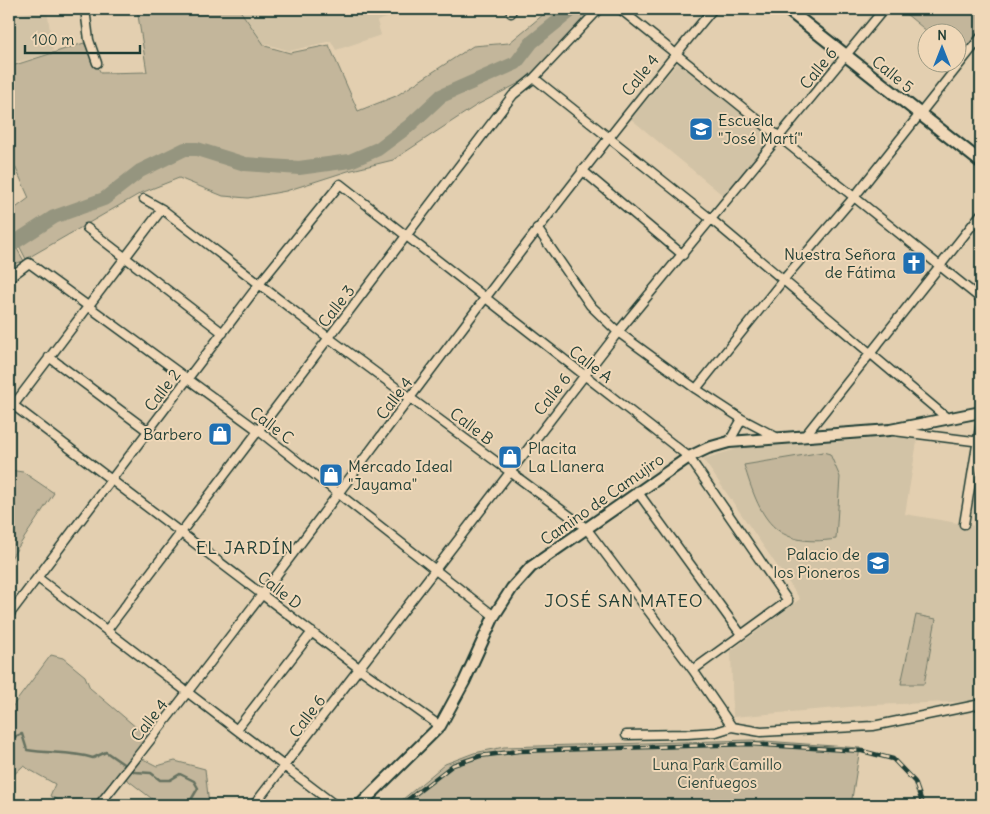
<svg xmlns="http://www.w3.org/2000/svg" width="990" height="814" font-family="Delius,sans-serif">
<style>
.built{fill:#d2c3a6}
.green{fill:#c3b69b;stroke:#717a68}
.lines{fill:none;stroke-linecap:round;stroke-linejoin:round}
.stream{stroke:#667261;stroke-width:2.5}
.river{stroke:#95957f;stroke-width:14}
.minor-casing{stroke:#1f3d34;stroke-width:11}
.tertiary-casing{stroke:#1f3d34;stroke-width:14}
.secondary-casing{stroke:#1f3d34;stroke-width:15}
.minor{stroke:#f0d8b8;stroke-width:8}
.tertiary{stroke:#f0d8b8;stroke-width:10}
.secondary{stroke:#f0d8b8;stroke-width:11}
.rail-casing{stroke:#1f3d34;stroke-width:4.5}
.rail{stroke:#f0d8b8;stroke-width:2.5;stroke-dasharray:8;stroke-linecap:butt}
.labels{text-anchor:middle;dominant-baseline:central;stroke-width:4;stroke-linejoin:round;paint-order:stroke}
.street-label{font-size:16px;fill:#1f3d34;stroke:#f0d8b8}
.poi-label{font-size:16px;fill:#1f3d34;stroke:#f0d8b8;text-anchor:start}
.park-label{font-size:16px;fill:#2f493e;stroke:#f0d8b8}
.neighbourhood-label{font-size:18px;letter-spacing:1px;fill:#1f3d34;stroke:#f0d8b8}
</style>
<rect width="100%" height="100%" fill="#e3cfb0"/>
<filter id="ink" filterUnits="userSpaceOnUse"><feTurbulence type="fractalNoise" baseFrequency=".02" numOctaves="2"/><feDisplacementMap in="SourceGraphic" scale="10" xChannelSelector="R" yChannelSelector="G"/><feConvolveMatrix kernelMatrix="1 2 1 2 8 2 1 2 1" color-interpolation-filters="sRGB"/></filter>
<g filter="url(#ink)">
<!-- built -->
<path class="built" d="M47 9 53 53 9 64V17Z
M240 9H416L377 21 381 35 336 50 331 41 290 51 263 43Z
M679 61 771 138 725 197 631 119Z
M918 436 905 514 981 527V701L872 705 733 717 731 651 800 599 703 459 740 448Z"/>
<!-- green -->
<path class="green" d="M137 9H239L265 46 290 53 329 45 358 111 396 96 473 46 509 43 550 9H597L525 80 477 105 393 160 348 171 286 191 248 198 223 196 179 178 141 193 26 259 9 226V213L29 198 9 153V67L84 43 101 73 147 72Z
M900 9H981V30L959 58 958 32H928Z
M9 235 24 261 9 265Z
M823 452 830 454 840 477 836 539C773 549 760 517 744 465Z
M9 470 23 472 54 493 9 561Z
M916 615 936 619 924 684H901Z
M51 655 63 658 85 676 90 688 151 740 141 758 157 766 175 761 205 769 209 805H160L125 778 101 805H68L50 796 55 784 23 766 9 779V711Z
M752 740 860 748 851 805H396L445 764 474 753 504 747Z"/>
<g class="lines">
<!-- stream -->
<path class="stream" d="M9 480V481
M9 539 11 545 9 549
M9 739 22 734 27 750C50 754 70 751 93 758L106 752 135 772 151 773 160 780H170L180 774 194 781 198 788 188 805"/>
<!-- river -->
<path class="river" d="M9 246 54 217 104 199 140 171 185 149H197L245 164 299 168 350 161 378 149 409 126 441 96 516 63 532 42 573 9"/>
<!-- minor casing -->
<g class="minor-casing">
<path id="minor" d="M85 9 89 40 97 63
M620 9 981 299
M511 13 512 9
M534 78 712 220 947 418
M582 170 683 255
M144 199 162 209 329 338 586 528 693 670 732 727
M87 228 223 333
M537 228 590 305 618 332 696 389 742 419 778 438
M9 278 29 263 259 431 494 616
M49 357 148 431
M696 389 784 279 855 196 981 37
M9 402 360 669 440 726
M9 411 162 209
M894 431 981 442
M804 437 981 214
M729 442 742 419
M637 491 740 633
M964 524 981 421
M38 578 335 805
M9 615 260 283 340 184 689 457 788 601 693 670
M107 630 513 95 534 78 599 9
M237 729 312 632
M626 735 687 734 716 732 732 727 761 732 873 726 981 704
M99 805C308 543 499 267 713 9
M254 805 618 332 884 9"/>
</g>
<!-- tertiary casing -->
<g class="tertiary-casing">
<path id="tertiary" d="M360 805 440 726 464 682 494 616 512 588 531 567 689 457 708 448 729 442 890 430 981 412"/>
</g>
<!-- secondary casing -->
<g class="secondary-casing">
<path id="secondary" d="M787 9 981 162"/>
</g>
<!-- minor -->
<use href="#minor" class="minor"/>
<!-- tertiary -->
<use href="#tertiary" class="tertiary"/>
<!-- secondary -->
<use href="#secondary" class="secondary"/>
<!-- rail casing -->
<g class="rail-casing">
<path id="rail" d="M401 805 453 765 480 756 519 751 750 744 862 751 893 759 915 782 923 805"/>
</g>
<!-- rail -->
<use href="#rail" class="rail"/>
</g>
</g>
<!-- icons -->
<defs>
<g id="school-square" transform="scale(1.25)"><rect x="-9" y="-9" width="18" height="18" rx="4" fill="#1f6fb2" stroke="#f0d8b8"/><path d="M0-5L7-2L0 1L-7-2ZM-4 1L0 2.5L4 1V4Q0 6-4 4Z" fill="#fff"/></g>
<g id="church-square" transform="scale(1.25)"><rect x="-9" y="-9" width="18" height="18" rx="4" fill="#1f6fb2" stroke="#f0d8b8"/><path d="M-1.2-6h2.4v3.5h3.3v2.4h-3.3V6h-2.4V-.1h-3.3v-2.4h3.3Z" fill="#fff"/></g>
<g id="shop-square" transform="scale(1.25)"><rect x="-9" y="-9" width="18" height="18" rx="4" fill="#1f6fb2" stroke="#f0d8b8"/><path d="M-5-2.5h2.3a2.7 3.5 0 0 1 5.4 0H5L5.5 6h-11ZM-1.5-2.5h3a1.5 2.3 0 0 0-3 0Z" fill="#fff"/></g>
</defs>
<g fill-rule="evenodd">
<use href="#school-square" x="701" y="129"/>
<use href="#church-square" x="914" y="263"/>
<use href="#shop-square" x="220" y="434"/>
<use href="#shop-square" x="510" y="457"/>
<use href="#shop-square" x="331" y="475"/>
<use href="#school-square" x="878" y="563"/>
</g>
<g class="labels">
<!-- street labels -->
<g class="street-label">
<text transform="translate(818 68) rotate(-51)">Calle 6</text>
<text transform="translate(893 74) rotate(39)">Calle 5</text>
<text transform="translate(640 75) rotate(-51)">Calle 4</text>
<text transform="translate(336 306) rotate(-52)">Calle 3</text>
<text transform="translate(591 364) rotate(38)">Calle A</text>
<text transform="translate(162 390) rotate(-53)">Calle 2</text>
<text transform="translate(552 394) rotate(-52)">Calle 6</text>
<text transform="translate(394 398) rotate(-53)">Calle 4</text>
<text transform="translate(272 425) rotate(37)">Calle C</text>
<text transform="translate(472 426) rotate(37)">Calle B</text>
<text transform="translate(602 499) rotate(-35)">Camino de Camujiro</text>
<text transform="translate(280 590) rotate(37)">Calle D</text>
<text transform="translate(307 716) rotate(-53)">Calle 6</text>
<text transform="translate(149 720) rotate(-52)">Calle 4</text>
</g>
<!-- poi labels -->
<g class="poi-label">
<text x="718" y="120">Escuela<tspan x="718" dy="18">"José Martí"</tspan></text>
<text x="896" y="254" text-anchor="end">Nuestra Señora<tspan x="896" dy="18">de Fátima</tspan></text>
<text x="202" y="434" text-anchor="end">Barbero</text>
<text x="528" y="448">Placita<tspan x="528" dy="18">La Llanera</tspan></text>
<text x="348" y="466">Mercado Ideal<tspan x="348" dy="18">"Jayama"</tspan></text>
<text x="860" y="554" text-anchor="end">Palacio de<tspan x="860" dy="18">los Pioneros</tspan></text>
</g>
<!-- park labels -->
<g class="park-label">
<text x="717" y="764">Luna Park Camillo<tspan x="717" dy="18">Cienfuegos</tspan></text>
</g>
<!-- neighbourhood labels -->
<g class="neighbourhood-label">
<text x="245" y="547">EL JARDÍN</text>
<text x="624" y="600">JOSÉ SAN MATEO</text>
</g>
</g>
<!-- margin -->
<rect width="990" height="814" fill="none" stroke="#f0d8b8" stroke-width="30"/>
<rect x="15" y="15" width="960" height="784" fill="none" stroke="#1f3d34" stroke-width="2" filter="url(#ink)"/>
<!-- north arrow -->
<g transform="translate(942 48)"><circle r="24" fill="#f0d8b8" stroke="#9c9a83"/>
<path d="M0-4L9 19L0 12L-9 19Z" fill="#1f6fb2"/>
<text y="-8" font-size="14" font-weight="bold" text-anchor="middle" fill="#1f3d34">N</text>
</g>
<!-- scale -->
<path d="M25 45v8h115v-8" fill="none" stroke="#1f3d34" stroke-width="2.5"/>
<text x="32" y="45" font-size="15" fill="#1f3d34" stroke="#f0d8b8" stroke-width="4" paint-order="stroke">100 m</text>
</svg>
